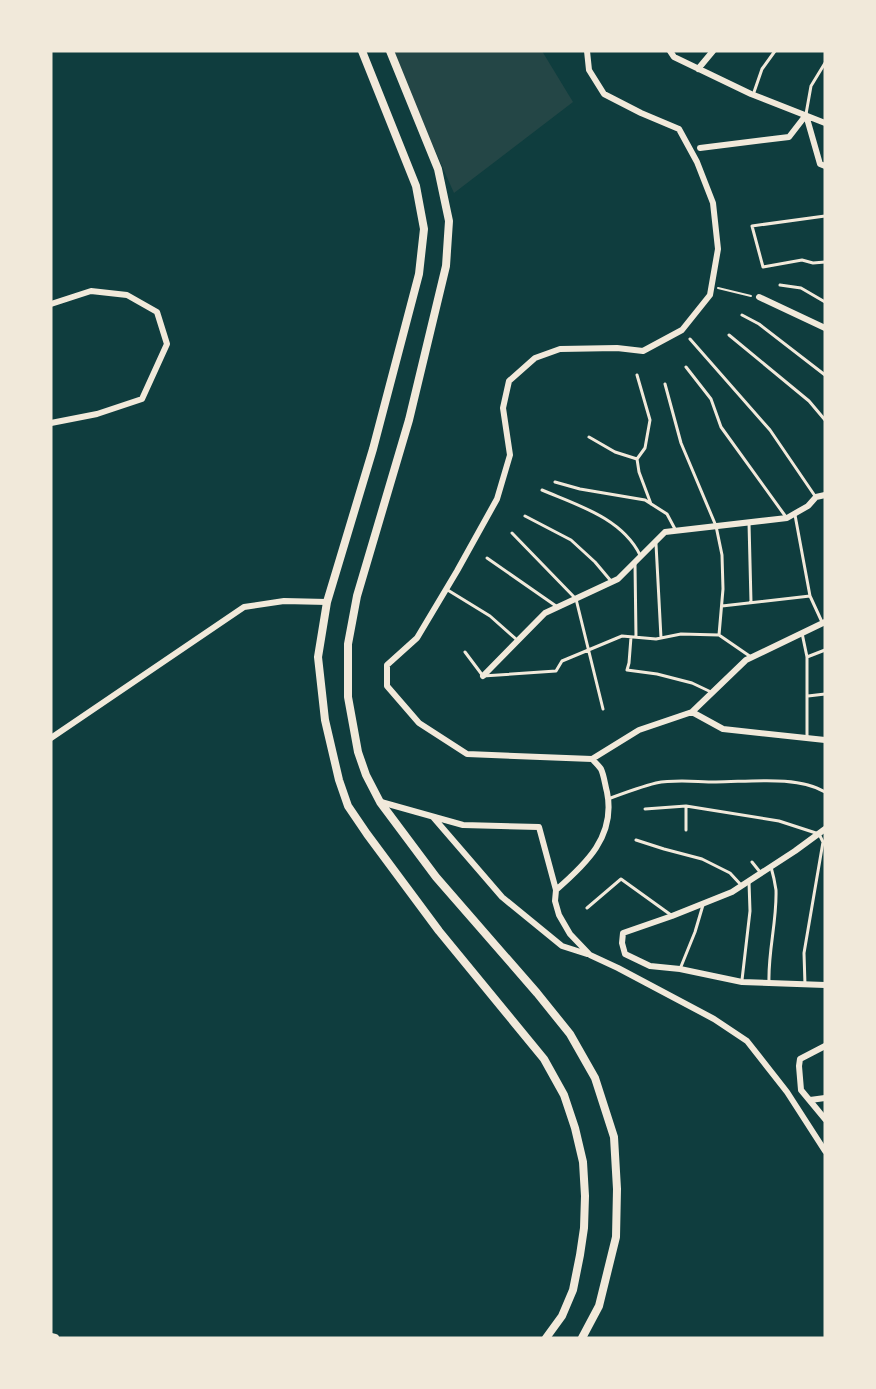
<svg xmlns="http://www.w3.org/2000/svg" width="876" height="1389" font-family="Arial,sans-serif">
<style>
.green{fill:#244646}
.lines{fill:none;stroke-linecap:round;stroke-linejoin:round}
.path{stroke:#f1e9da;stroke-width:2}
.service{stroke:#f1e9da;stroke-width:3}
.minor{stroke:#f1e9da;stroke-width:6}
.secondary{stroke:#f1e9da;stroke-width:8}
</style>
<rect width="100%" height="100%" fill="#0f3d3e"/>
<!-- green -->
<path class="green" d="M391 51H542L573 102 454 193Z"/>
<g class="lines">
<!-- path -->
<path class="path" d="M718 288 751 296"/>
<!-- service -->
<path class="service" d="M753 95 762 69 775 51
M806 114 811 86 825 63
M825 216 752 226 763 267 802 260 813 263 825 262
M780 285 801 288 825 302
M742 315 759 324 825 375
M729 335 809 401 825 420
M690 339 770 430 815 496
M686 367 711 399 721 427 786 517
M637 375 650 420 645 448 637 459
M665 384 681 443 716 526 722 555 723 589 719 635
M589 437 615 452 637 459 639 472 651 504
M555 482 580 489 645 500 667 514 675 529
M542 490C577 505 622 518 640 555
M795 515 810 596 822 622
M525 516 571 540 595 562 611 581
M749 523 751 602
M512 533 576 599 603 709
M656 544 661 638
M487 558 556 606
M635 564 636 637
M446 589 490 616 516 639
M722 606 810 596
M802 633 807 657V738
M631 637 629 663 627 670 657 674 692 683 711 692
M465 652 483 676 556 671 562 661 622 636 656 639 681 634 719 635 751 657
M807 657 825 650
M808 696 825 694
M608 799C624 793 640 787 656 783 676 779 696 782 716 782 747 782 798 775 825 792
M686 806V830
M645 809 686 806 779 821 819 834 823 842 804 953 805 985
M636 840 664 849 702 859 730 873 742 886
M752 862 760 872
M587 908 621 879 671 915
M680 969 695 932 703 905
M742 980 750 911 749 882
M769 982C768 951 777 921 776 890 775 883 773 874 771 867"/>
<!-- minor -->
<path class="minor" d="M587 51 589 70 604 94 641 113 679 129 697 162 713 203 718 249 710 295 682 330 643 351 617 348 560 349 535 358 509 381 503 408 510 455 497 499 457 571 417 638 387 665V686L419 723 467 754 592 759C595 762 599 766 601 769 604 775 605 785 607 792 616 836 586 864 556 890L555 901 559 915 570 934 590 955 618 968 714 1019 747 1041 787 1092 825 1151
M670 51 674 57 751 94 825 123
M698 69 713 51
M806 115 820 164 825 166
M700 148 789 137 806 115
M759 297 825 328
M51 304 91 291 127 295 157 312 167 344 142 399 97 414 51 423
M483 676 545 613 618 579 665 532 787 518 808 506 816 497 825 495
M692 712 723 729 825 740
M51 738 244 607 284 601 327 602
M592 759 639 730 692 712 746 660 825 622
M381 802 463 825 539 827 556 890
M433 817 502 897 562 946 587 954
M825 829 795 851 732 892 672 916 623 933 622 943 625 954 650 966 680 969 742 982 825 985
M825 1046 800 1059 799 1066 801 1090 825 1119
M810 1100 825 1098"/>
<!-- secondary -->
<path class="secondary" d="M362 51 416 186 424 229 419 274 373 449 327 602 318 657 325 720 339 780 348 806 367 834 439 931 544 1059 564 1095 575 1128 583 1162 585 1196 584 1228 580 1255 573 1290 562 1316 546 1338
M390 51 438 169 449 221 446 266 409 420 357 596 348 644V697L358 752 366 775 380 802 436 877 537 993 570 1034 595 1078 614 1137 617 1189 616 1237 599 1306 582 1338
M51 1337 55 1338"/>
</g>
<!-- border -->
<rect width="876" height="1389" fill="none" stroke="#f1e9da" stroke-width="105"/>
</svg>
